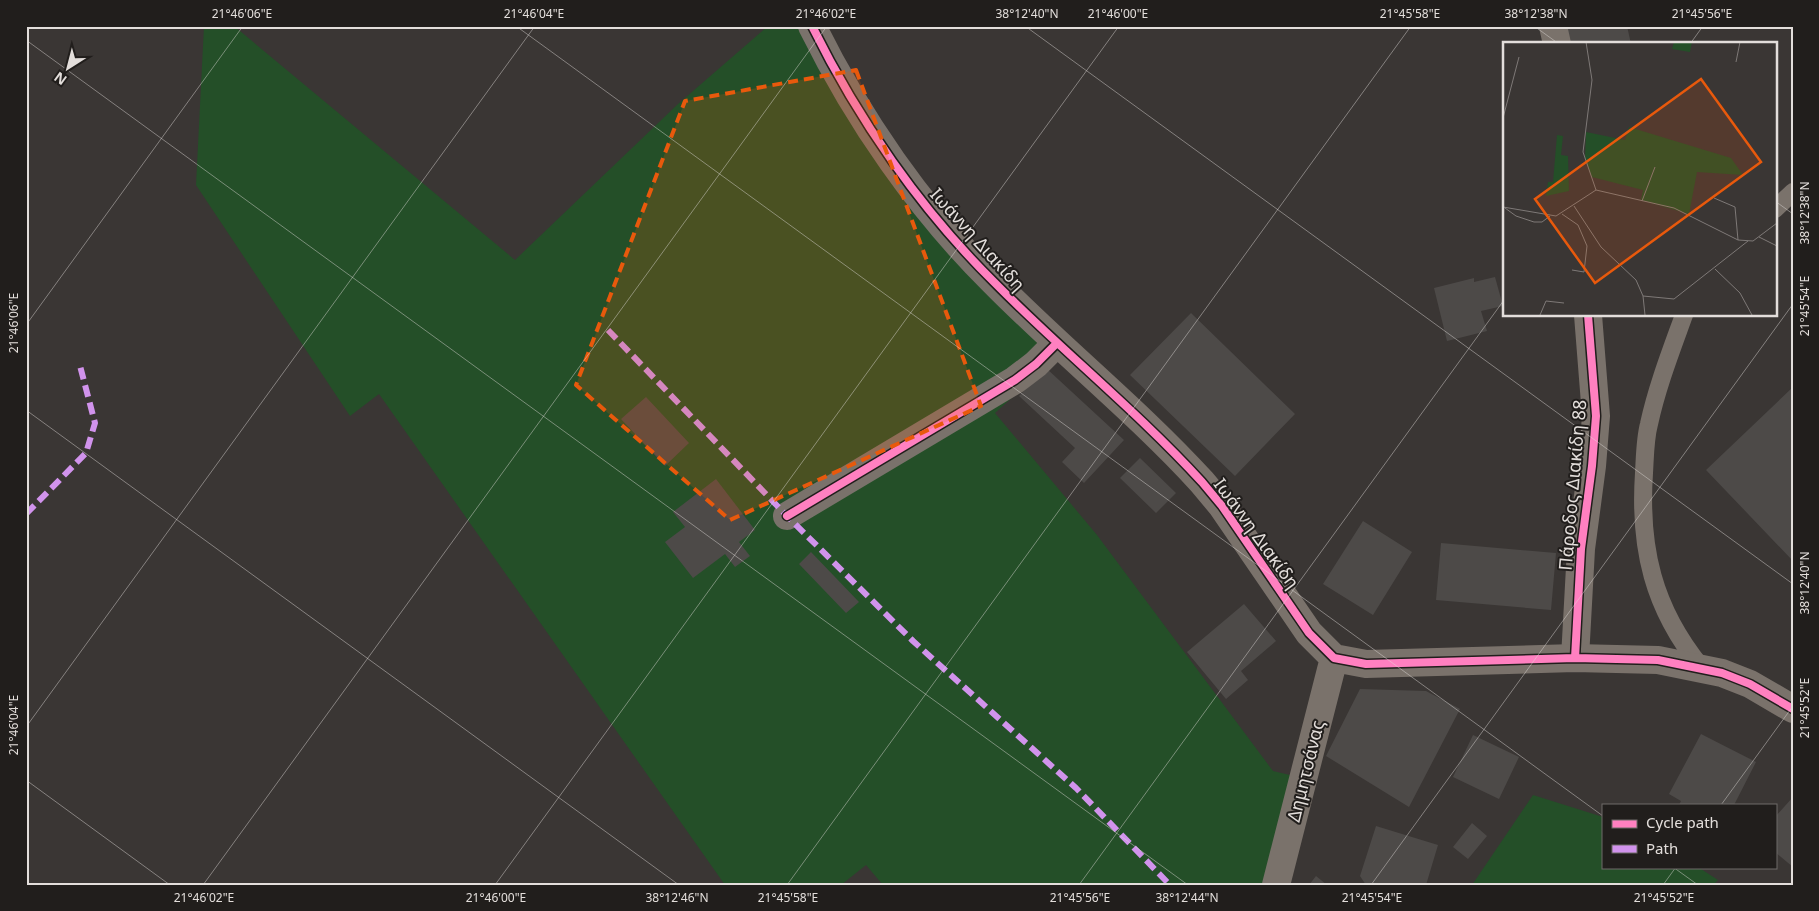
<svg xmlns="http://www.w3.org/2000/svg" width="1819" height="911" font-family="'Noto Sans',sans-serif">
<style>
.green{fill:#244f28}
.building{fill:#4d4a48}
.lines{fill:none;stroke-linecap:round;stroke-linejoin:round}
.service{stroke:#7a726b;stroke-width:18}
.minor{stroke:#7a726b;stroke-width:28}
.tertiary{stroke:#7a726b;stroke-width:28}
.quiet{stroke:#d193ec;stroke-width:6;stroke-dasharray:12 6;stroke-linecap:butt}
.cycleway-casing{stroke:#211e1c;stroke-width:11}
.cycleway{stroke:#ff80c0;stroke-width:8}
.marked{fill:#e8590c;fill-opacity:0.2;stroke:#e8590c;stroke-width:4;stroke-dasharray:10 6;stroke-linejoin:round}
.ticks{fill:none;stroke:#e3dedb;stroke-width:1;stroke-opacity:0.45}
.labels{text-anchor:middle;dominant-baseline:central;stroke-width:4;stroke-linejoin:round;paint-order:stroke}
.street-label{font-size:18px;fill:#e3dedb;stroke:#211e1c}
.inset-road{fill:none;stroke:#7e7977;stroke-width:1}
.view{fill:#e8590c;fill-opacity:0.15;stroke:#e8590c;stroke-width:2.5}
.inset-edge{fill:none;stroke:#e3dedb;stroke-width:2.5}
.neatline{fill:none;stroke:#e3dedb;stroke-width:2}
.ticks-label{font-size:12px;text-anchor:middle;fill:#e3dedb}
</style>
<rect width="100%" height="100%" fill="#3a3634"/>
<!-- green -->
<path class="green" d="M204 26H234L515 260 678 104 768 26H801L1058 356 995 413 1097 535 1273 771 1294 776 1266 885H883L866 865 841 885H725L379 394 350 416 196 185Z
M1533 795 1603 817V867H1698L1718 880 1713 885H1472Z"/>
<!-- building -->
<path class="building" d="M1562 26H1627L1631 44H1566Z
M1495 277 1503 306 1481 311 1487 331 1447 341 1434 288 1474 278V282Z
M1191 313 1295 414 1235 476 1130 375Z
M1046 368 1124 440 1084 483 1062 462 1075 448 1019 396Z
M1793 387V561L1706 470Z
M646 397 689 443 665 466 621 419Z
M1140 458 1176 493 1156 513 1120 478Z
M716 479 755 530 739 542 750 556 735 567 725 554 693 578 665 542 685 527 673 512Z
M1363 521 1412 552 1373 615 1323 584Z
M1441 543 1556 553 1551 610 1436 600Z
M811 552 859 602 846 613 799 564Z
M1244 604 1276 641 1241 671 1248 680 1226 699 1187 652Z
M1360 689 1426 691 1460 709 1409 807 1326 756Z
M1701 734 1756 762 1734 805H1679L1681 801 1669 794Z
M1473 735 1519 757 1499 799 1453 777Z
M1793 797V867L1775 852V817Z
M1472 823 1487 836 1468 859 1453 847Z
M1376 826 1438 845 1426 885H1366L1360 876Z
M1316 876 1327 885H1309Z"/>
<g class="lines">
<!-- service -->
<path class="service" d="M1775 209 1793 192
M1684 315C1671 351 1657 387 1649 424 1645 439 1645 456 1644 473 1639 548 1653 608 1701 667"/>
<!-- minor -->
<path class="minor" d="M1553 26 1557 44
M787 516 1015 380 1036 364 1056 344
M1575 658 1581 549 1592 466 1596 416 1588 315"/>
<!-- tertiary -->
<path class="tertiary" d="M812 26C858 119 920 209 994 282 1061 350 1137 411 1202 482L1222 506 1309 633 1334 658 1366 664 1575 658 1658 660 1722 673 1750 684 1793 709
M1276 885 1334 658"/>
<!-- quiet -->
<path class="quiet" d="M608 330 787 516 913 641 1076 788 1170 885
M26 514 86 453 95 423 79 362"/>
<!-- cycleway casing -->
<g class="cycleway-casing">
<path id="cycleway" d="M812 26C858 119 920 209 994 282 1061 350 1137 411 1202 482L1222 506 1309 633 1334 658 1366 664 1575 658 1658 660 1722 673 1750 684 1793 709
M787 516 1015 380 1036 364 1056 344
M1575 658 1581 549 1592 466 1596 416 1588 315"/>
</g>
<!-- cycleway -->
<use href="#cycleway" class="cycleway"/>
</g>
<!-- marked area -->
<path class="marked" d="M856 70 981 406 730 520 576 385 685 101Z"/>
<!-- ticks -->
<path class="ticks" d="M516 26 1603 816M1025 26 1793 584M1534 26 1559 44M26 40 1188 885M1690 44 1703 26M1775 201 1793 214M26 325 243 26M26 410 679 885M26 727 535 26M26 780 170 885M1721 805 1793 706M1673 867 1698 885M203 885 827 26M495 885 1119 26M787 885 1411 26M1079 885 1504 300M1371 885 1793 304M1663 885 1676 867"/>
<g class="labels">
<!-- street labels -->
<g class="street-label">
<text transform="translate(978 239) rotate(48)">Ιωάννη Διακίδη</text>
<text transform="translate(1572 485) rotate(-85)">Πάροδος Διακίδη 88</text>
<text transform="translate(1257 533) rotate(54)">Ιωάννη Διακίδη</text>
<text transform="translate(1305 771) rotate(-76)">Δημητσάνας</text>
</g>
</g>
<!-- overview -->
<g transform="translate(1503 42)">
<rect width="274" height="274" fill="#3a3634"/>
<path d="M171 0H189L187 10 169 7ZM126 85 228 116 240 133 194 130 186 172 138 158 140 148 89 135 82 118 83 90 122 98ZM54 93 60 94 58 113 65 114 66 149 43 154 45 140H50Z" fill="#244f28"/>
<path class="inset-road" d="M83 0 89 38 80 110 93 148M233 20 237 0M0 76 16 15M211 156 232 165 235 198M139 159 152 125M71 164 98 205 133 238 140 254 142 273M0 165 53 174 93 148 171 166 235 198 250 199 274 181M2 166 13 174 31 180H39L47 174M59 172 75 183 84 204 81 230 69 228M256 195 274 204M212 227 237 251 249 273M140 254 171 257 245 199M37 273 43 259 61 261"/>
<path class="view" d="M198 37 258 120 92 241 32 157Z"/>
<rect width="274" height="274" class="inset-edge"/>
</g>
<!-- border -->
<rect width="1819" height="911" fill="none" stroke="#211e1c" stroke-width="55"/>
<!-- legend -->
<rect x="1602" y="804" width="175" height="65" fill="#211e1c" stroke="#6f6b68"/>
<rect x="1612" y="820" width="25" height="8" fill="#ff80c0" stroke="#6f6b68"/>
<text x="1646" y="828" font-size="15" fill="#e3dedb">Cycle path</text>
<rect x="1612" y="845" width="25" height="8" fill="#d193ec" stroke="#6f6b68"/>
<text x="1646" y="854" font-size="15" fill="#e3dedb">Path</text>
<!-- north arrow -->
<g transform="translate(68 68) rotate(216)" stroke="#211e1c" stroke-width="4" paint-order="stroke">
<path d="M0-4L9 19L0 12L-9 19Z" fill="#e3dedb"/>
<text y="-8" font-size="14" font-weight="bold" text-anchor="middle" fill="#e3dedb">N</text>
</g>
<rect x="28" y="28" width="1764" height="856" class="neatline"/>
<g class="ticks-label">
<text x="242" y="18">21°46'06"E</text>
<text x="534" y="18">21°46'04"E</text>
<text x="826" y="18">21°46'02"E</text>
<text x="1027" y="18">38°12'40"N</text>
<text x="1118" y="18">21°46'00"E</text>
<text x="1410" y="18">21°45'58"E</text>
<text x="1536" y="18">38°12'38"N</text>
<text x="1702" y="18">21°45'56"E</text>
<text transform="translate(1805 213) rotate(-90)" y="4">38°12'38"N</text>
<text transform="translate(1805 306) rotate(-90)" y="4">21°45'54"E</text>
<text transform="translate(14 323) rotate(-90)" y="4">21°46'06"E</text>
<text transform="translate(1805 583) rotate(-90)" y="4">38°12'40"N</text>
<text transform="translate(1805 708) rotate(-90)" y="4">21°45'52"E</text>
<text transform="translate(14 725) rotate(-90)" y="4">21°46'04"E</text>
<text x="204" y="902">21°46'02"E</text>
<text x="496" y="902">21°46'00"E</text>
<text x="677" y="902">38°12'46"N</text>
<text x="788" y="902">21°45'58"E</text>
<text x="1080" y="902">21°45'56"E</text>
<text x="1187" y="902">38°12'44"N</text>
<text x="1372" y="902">21°45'54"E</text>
<text x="1664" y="902">21°45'52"E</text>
</g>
</svg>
